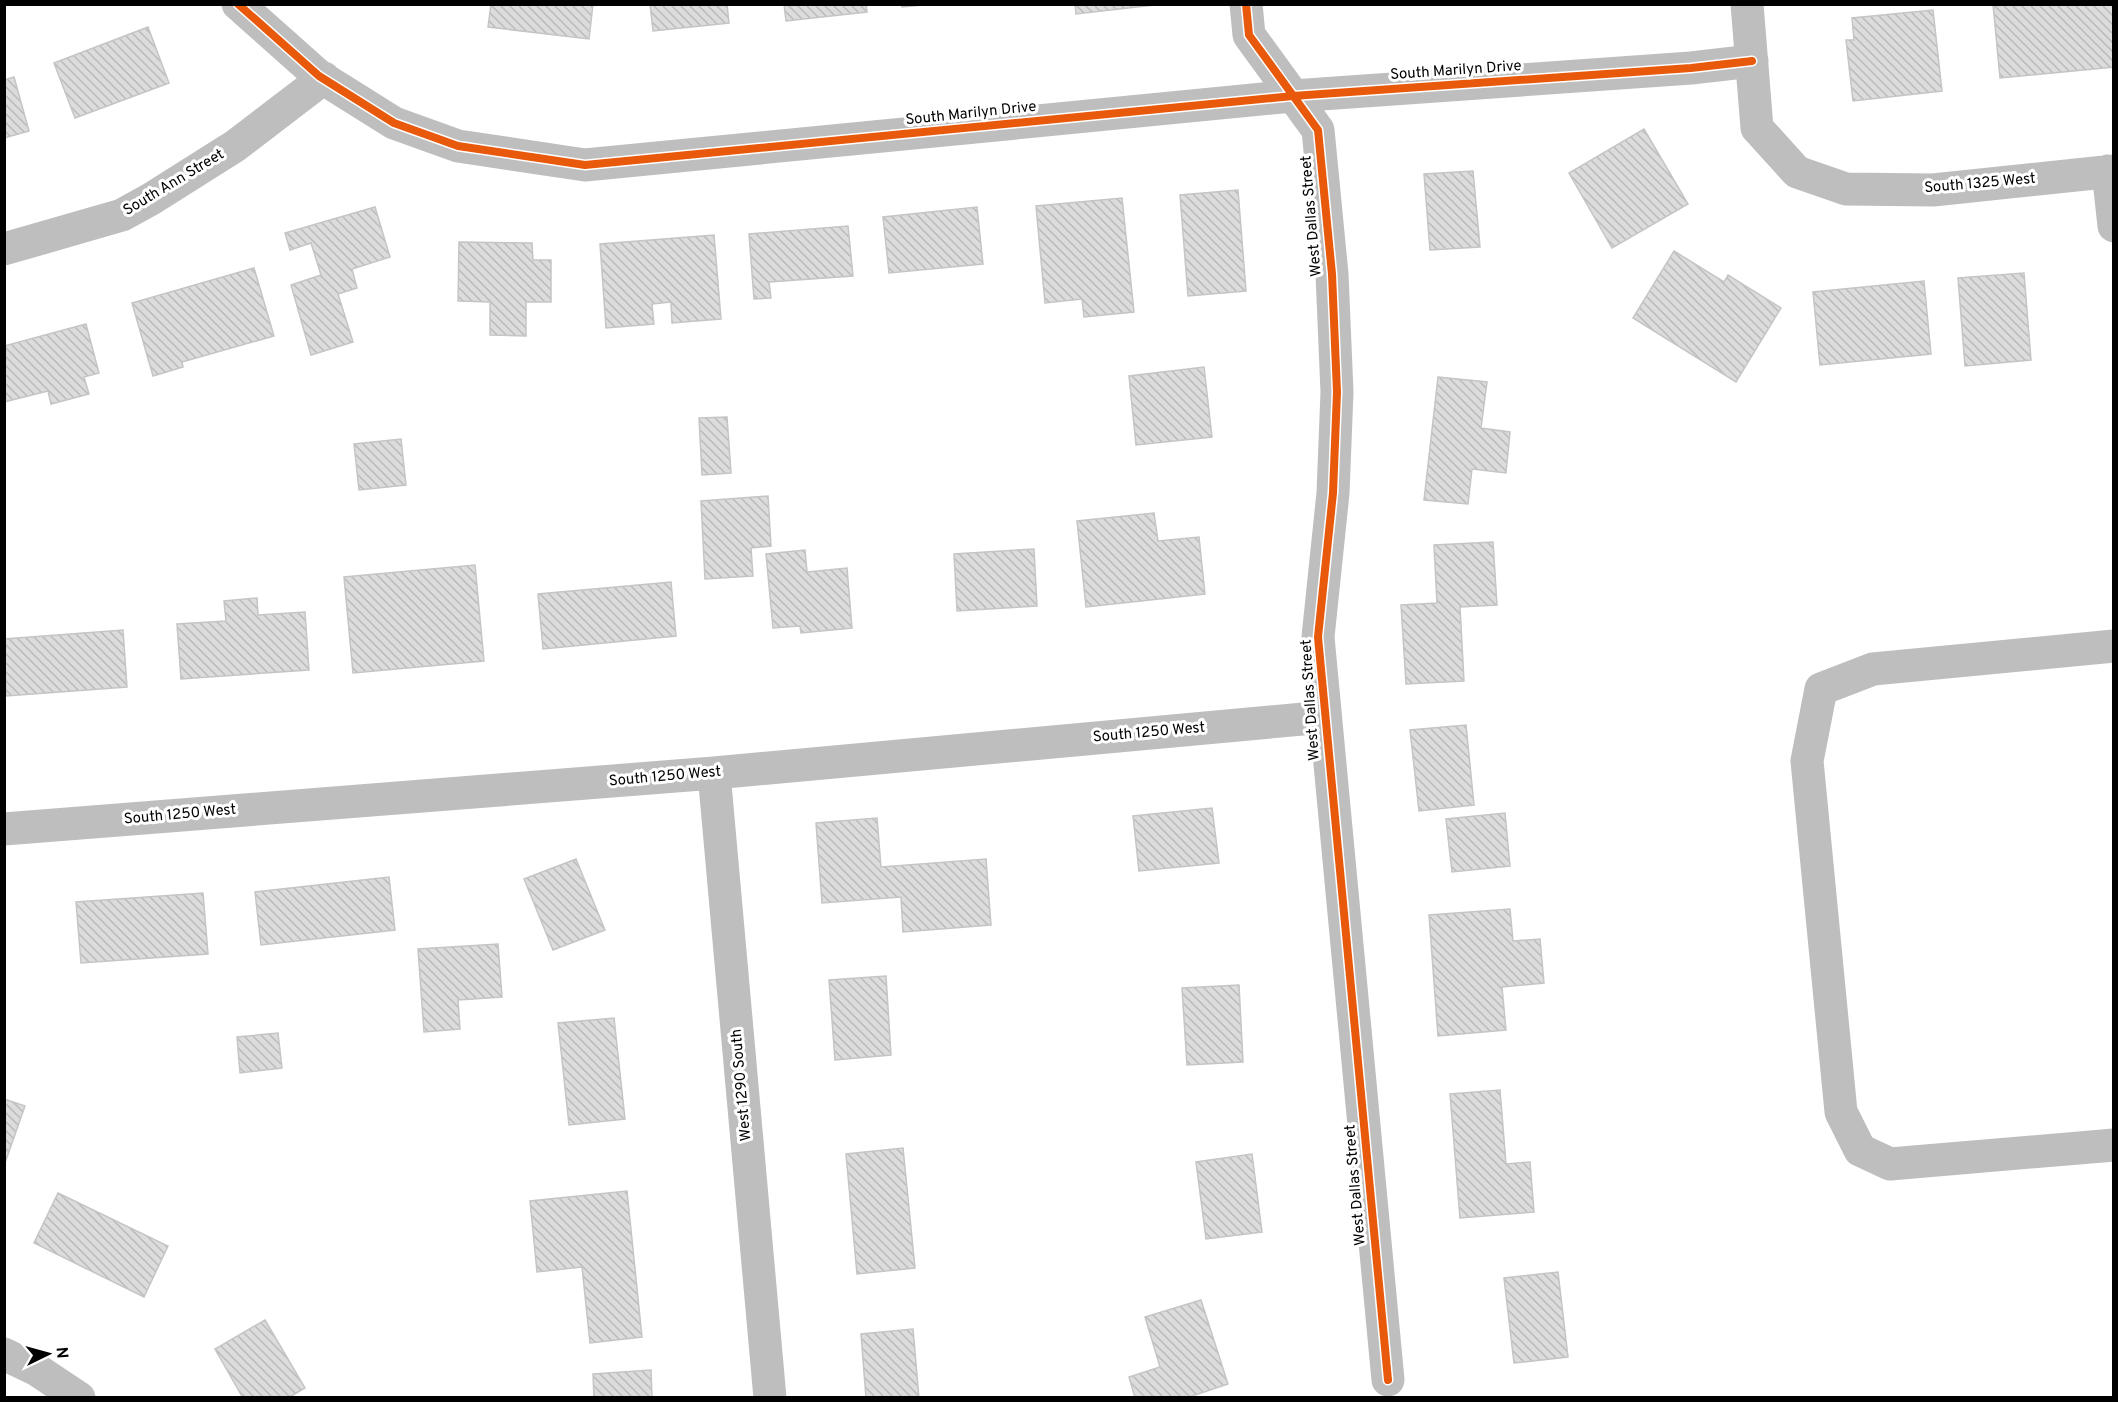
<svg xmlns="http://www.w3.org/2000/svg" width="2118" height="1402" font-family="Overpass,sans-serif">
<style>
.building{fill:url(#building-back-hatch);stroke:#c5c5c5;stroke-width:1.5}
.lines{fill:none;stroke-linecap:round;stroke-linejoin:round}
.minor{stroke:#bebebe;stroke-width:33}
.cycleway-casing{stroke:#fff;stroke-width:11}
.cycleway{stroke:#e8590c;stroke-width:8}
.labels{text-anchor:middle;dominant-baseline:central;stroke-width:6;stroke-linejoin:round;paint-order:stroke}
.street-label{font-size:15px;fill:#000;stroke:#fff}
</style>
<defs>
<pattern id="building-back-hatch" width="6" height="6" patternUnits="userSpaceOnUse" patternTransform="scale(1.5)"><rect width="6" height="6" fill="#dcdcdc"/><path d="M-1 5l2 2M0 0l6 6M5-1l2 2" fill="none" stroke="#bbb"/></pattern>
</defs>
<rect width="100%" height="100%" fill="#fff"/>
<!-- building -->
<path class="building" d="M491 4H593L589 39 488 27Z
M650 4H727L729 23 653 31Z
M784 4H866L867 12 786 21Z
M901 4H934L902 7Z
M1075 4H1154V5L1076 14Z
M1993 4H2114V67L2000 78Z
M1933 10 1942 91 1853 101 1846 40H1854L1852 18Z
M148 27 169 83 75 118 54 63Z
M14 77 29 131 4 138V80Z
M1644 129 1688 204 1612 248 1569 173Z
M1473 171 1480 247 1430 250 1424 174Z
M1238 190 1246 291 1188 296 1180 195Z
M1122 198 1134 312 1084 317 1082 299 1045 303 1036 206Z
M375 207 390 257 352 269 357 288 338 294 353 342 311 355 291 285 321 275 311 243 290 250 285 233Z
M977 207 983 264 889 273 883 217Z
M848 226 853 276 769 282 771 298 754 299 749 234Z
M714 235 721 319 672 323 671 302 652 304 654 324 606 328 600 244Z
M459 242 532 243 533 260H551V302H526V336L490 335V302L458 301Z
M1674 251 1724 282 1728 275 1781 308 1736 382 1633 318Z
M254 268 274 336 182 362 183 367 153 376 132 303Z
M2024 273 2031 360 1965 366 1958 278Z
M1924 281 1931 354 1820 365 1813 292Z
M86 324 99 373 84 377 89 394 51 404 48 391 4 402V346Z
M1204 367 1212 437 1136 445 1129 376Z
M1438 377 1487 382 1481 428 1510 432 1506 473 1472 469 1468 504 1424 500Z
M727 417 731 473 702 475 699 418Z
M401 439 406 485 359 490 354 444Z
M768 496 771 546 751 548 753 576 705 579 701 501Z
M1154 513 1158 541 1199 537 1205 594 1086 607 1077 521Z
M1493 542 1497 605 1460 607 1464 681 1406 684 1401 605 1437 603 1434 545Z
M1034 549 1037 606 957 611 954 554Z
M805 550 807 572 847 568 852 628 801 633 800 626 773 628 766 554Z
M475 565 484 661 353 673 344 577Z
M671 582 676 636 543 649 538 594Z
M257 598 258 615 305 612 309 670 181 679 177 624 226 621 224 601Z
M123 630 127 687 6 696 4 639Z
M1466 725 1474 805 1419 811 1410 730Z
M1212 808 1219 863 1139 871 1133 816Z
M1505 813 1510 866 1452 872 1446 819Z
M877 818 881 867 986 859 991 925 903 932 901 897 822 903 816 823Z
M576 859 605 930 553 950 524 879Z
M389 877 395 930 261 945 255 892Z
M203 893 208 954 81 963 76 902Z
M1510 909 1513 941 1540 939 1544 983 1502 987 1506 1030 1438 1036 1429 915Z
M498 944 502 997 458 1000 460 1029 424 1032 418 949Z
M886 976 891 1055 835 1060 829 980Z
M1239 985 1243 1062 1187 1065 1182 988Z
M614 1018 625 1119 569 1125 558 1023Z
M278 1033 282 1068 240 1073 237 1037Z
M1500 1090 1506 1164 1530 1162 1534 1212 1460 1218 1450 1094Z
M4 1099 25 1106 5 1163H4Z
M903 1148 915 1268 857 1274 846 1154Z
M1252 1154 1262 1232 1206 1239 1196 1162Z
M627 1191 642 1337 590 1343 582 1267 537 1272 530 1201Z
M58 1193 168 1246 144 1297 34 1243Z
M1558 1272 1568 1357 1514 1363 1504 1278Z
M1201 1300 1228 1384 1186 1398H1135L1129 1377 1160 1367 1145 1317Z
M265 1320 305 1388 288 1398H243L215 1349Z
M913 1329 919 1398H866L861 1334Z
M651 1370 652 1398H594L593 1374Z"/>
<g class="lines">
<!-- minor -->
<path class="minor" d="M238 4 319 76 394 123 458 146 585 165 1293 96 1691 68 1752 61
M1246 4 1249 35 1318 130 1332 274 1337 392 1333 493 1318 637 1388 1380
M1747 4 1757 128 1797 172 1846 189 1933 190 2114 171
M2108 171 2114 226
M4 249 122 215 151 199 235 146 324 78
M2114 646 1873 669 1821 689 1807 761 1841 1112 1860 1150 1890 1164 2114 1145
M714 773 770 1398
M4 829 714 773 1325 717
M4 1354 37 1370 79 1398"/>
<!-- cycleway casing -->
<g class="cycleway-casing">
<path id="cycleway" d="M238 4 319 76 394 123 458 146 585 165 1293 96 1691 68 1752 61
M1246 4 1249 35 1318 130 1332 274 1337 392 1333 493 1318 637 1388 1380"/>
</g>
<!-- cycleway -->
<use href="#cycleway" class="cycleway"/>
</g>
<g class="labels">
<!-- street labels -->
<g class="street-label">
<text transform="translate(1456 71) rotate(-4)">South Marilyn Drive</text>
<text transform="translate(971 114) rotate(-6)">South Marilyn Drive</text>
<text transform="translate(174 183) rotate(-31)">South Ann Street</text>
<text transform="translate(1980 184) rotate(-5)">South 1325 West</text>
<text transform="translate(1312 216) rotate(-95)">West Dallas Street</text>
<text transform="translate(1311 700) rotate(-94)">West Dallas Street</text>
<text transform="translate(1149 733) rotate(-5)">South 1250 West</text>
<text transform="translate(665 777) rotate(-5)">South 1250 West</text>
<text transform="translate(180 815) rotate(-5)">South 1250 West</text>
<text transform="translate(742 1085) rotate(-95)">West 1290 South</text>
<text transform="translate(1356 1185) rotate(-95)">West Dallas Street</text>
</g>
</g>
<!-- border -->
<rect width="2118" height="1402" fill="none" stroke="#000000" stroke-width="12"/>
<!-- north arrow -->
<g transform="translate(48 1354) rotate(85)" stroke="#ffffff" stroke-width="4.5" paint-order="stroke">
<path d="M0-4.5L10 22L0 15L-10 22Z" fill="#000000"/>
<text y="-9" font-size="16" font-weight="bold" text-anchor="middle" fill="#000000">N</text>
</g>
</svg>
